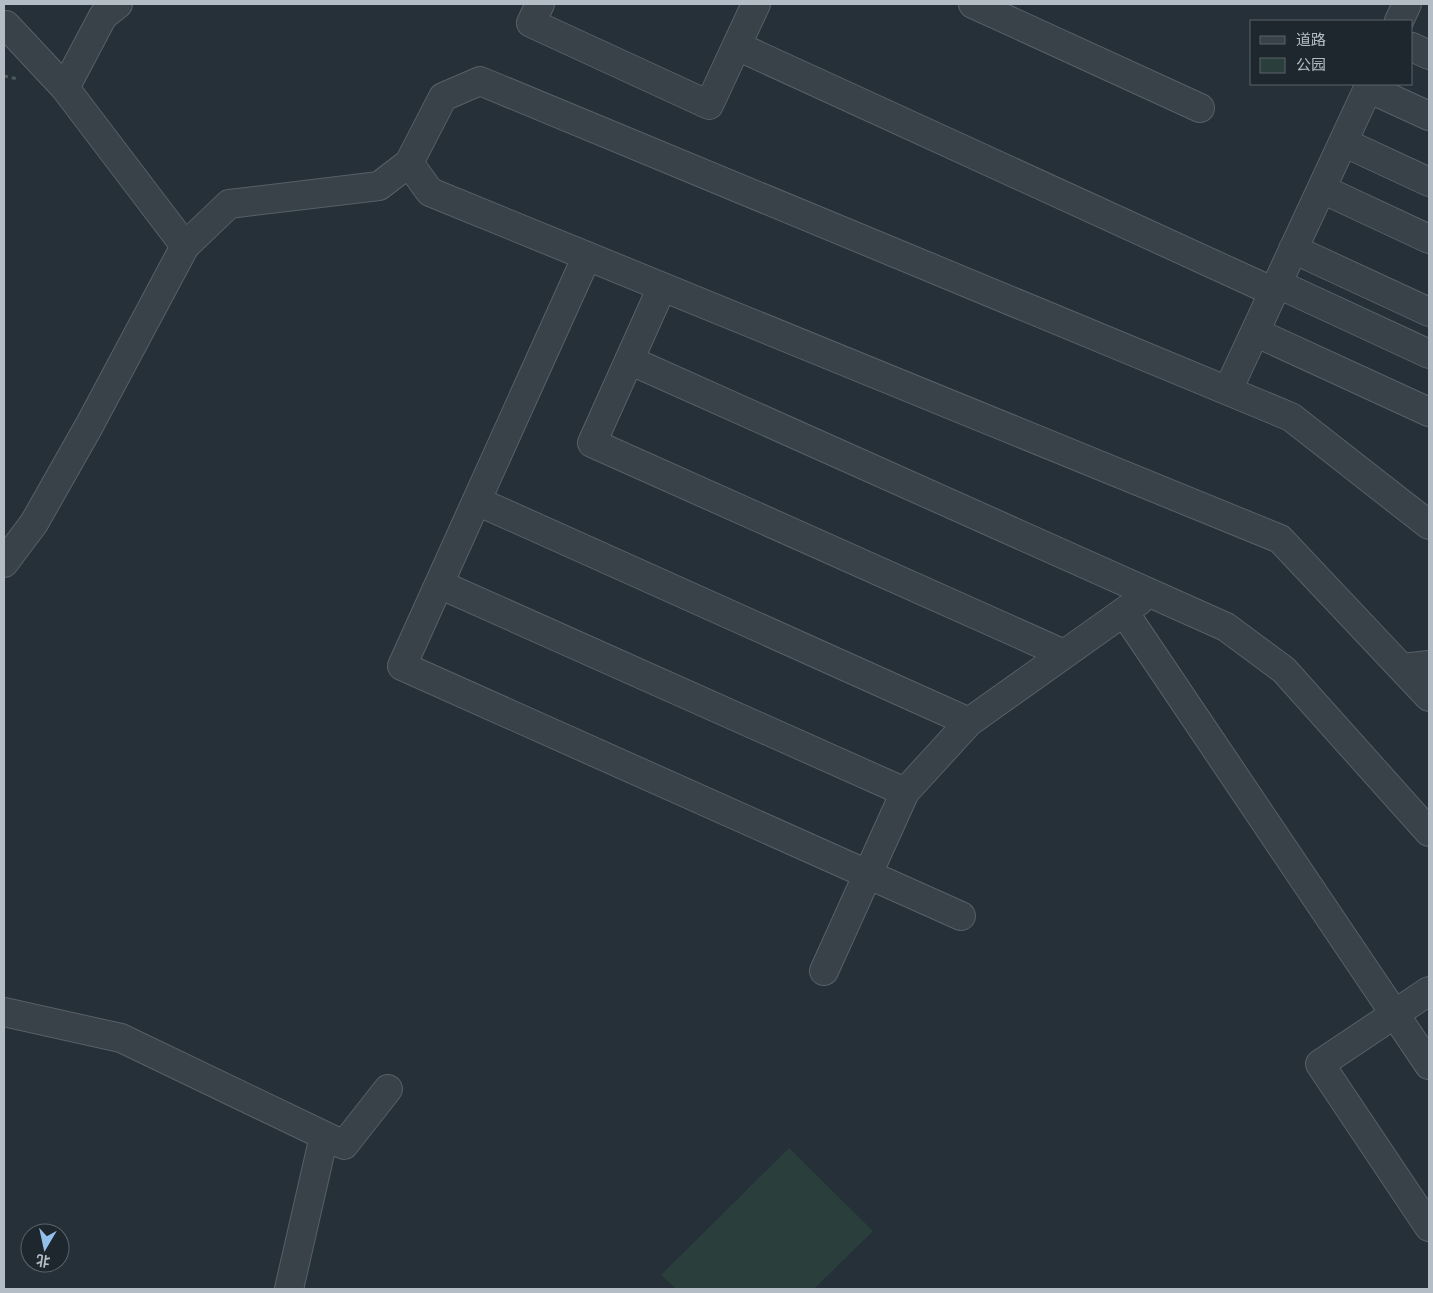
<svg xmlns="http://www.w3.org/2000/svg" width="1433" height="1293" font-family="Raleway,'Noto Sans SC',sans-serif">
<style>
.green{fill:#2a3e3c}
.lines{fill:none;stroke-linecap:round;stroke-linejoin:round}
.minor-casing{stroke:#576067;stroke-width:30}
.path{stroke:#495b5b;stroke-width:3;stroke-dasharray:4 4;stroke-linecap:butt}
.minor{stroke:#394249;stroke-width:28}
</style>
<rect width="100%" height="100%" fill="#253039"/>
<!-- green -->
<path class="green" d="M789 1148 873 1231 814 1289H676L661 1275Z"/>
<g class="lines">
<!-- minor casing -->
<g class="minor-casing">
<path id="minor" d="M540 4 531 23 709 105 756 4
M973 4 1200 108
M1399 21 1407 4
M6 25 65 88 185 246
M737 46 1274 292
M1412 47 1429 55
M65 88 103 16 118 4
M1368 88 1429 116
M1343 142 1429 182
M409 163 430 192 1280 539 1429 697
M1322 189 1429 239
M1293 249 1429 312
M587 256 402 666 961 916
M1278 284 1429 354
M662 287 592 443 1064 654
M1255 332 1429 412
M629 360 1226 627 1284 670 1429 832
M1228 390 1370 84
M477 501 969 722
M4 563 34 523 89 426 185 246 229 204 379 186 409 163 443 97 480 81 1291 417 1429 525
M439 584 905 792
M1124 612 1429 1065
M1402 668 1429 665
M824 971 905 792 969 722 1139 601
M1429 991 1320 1064 1429 1227
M4 1012 121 1038 344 1145 388 1089
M289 1289 324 1136"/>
</g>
<!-- path -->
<path class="path" d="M4 76 18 79"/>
<!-- minor -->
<use href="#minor" class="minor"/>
</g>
<!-- border -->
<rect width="1433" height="1293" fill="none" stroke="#b4bdc5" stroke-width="10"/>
<!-- legend -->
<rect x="1250" y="20" width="162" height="65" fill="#1e272e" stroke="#5a636a"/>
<rect x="1260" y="36" width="25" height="8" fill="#394249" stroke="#5a636a"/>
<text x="1296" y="45" font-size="15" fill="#b4bdc5">道路</text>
<rect x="1260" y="58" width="25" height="15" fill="#2a3e3c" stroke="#5a636a"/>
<text x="1296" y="70" font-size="15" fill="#b4bdc5">公园</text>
<!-- north arrow -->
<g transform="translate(45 1248) rotate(189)"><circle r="24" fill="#1e272e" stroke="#5a636a"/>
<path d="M0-4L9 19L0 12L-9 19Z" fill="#93bfeb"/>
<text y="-8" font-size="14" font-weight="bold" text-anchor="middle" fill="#b4bdc5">北</text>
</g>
</svg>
